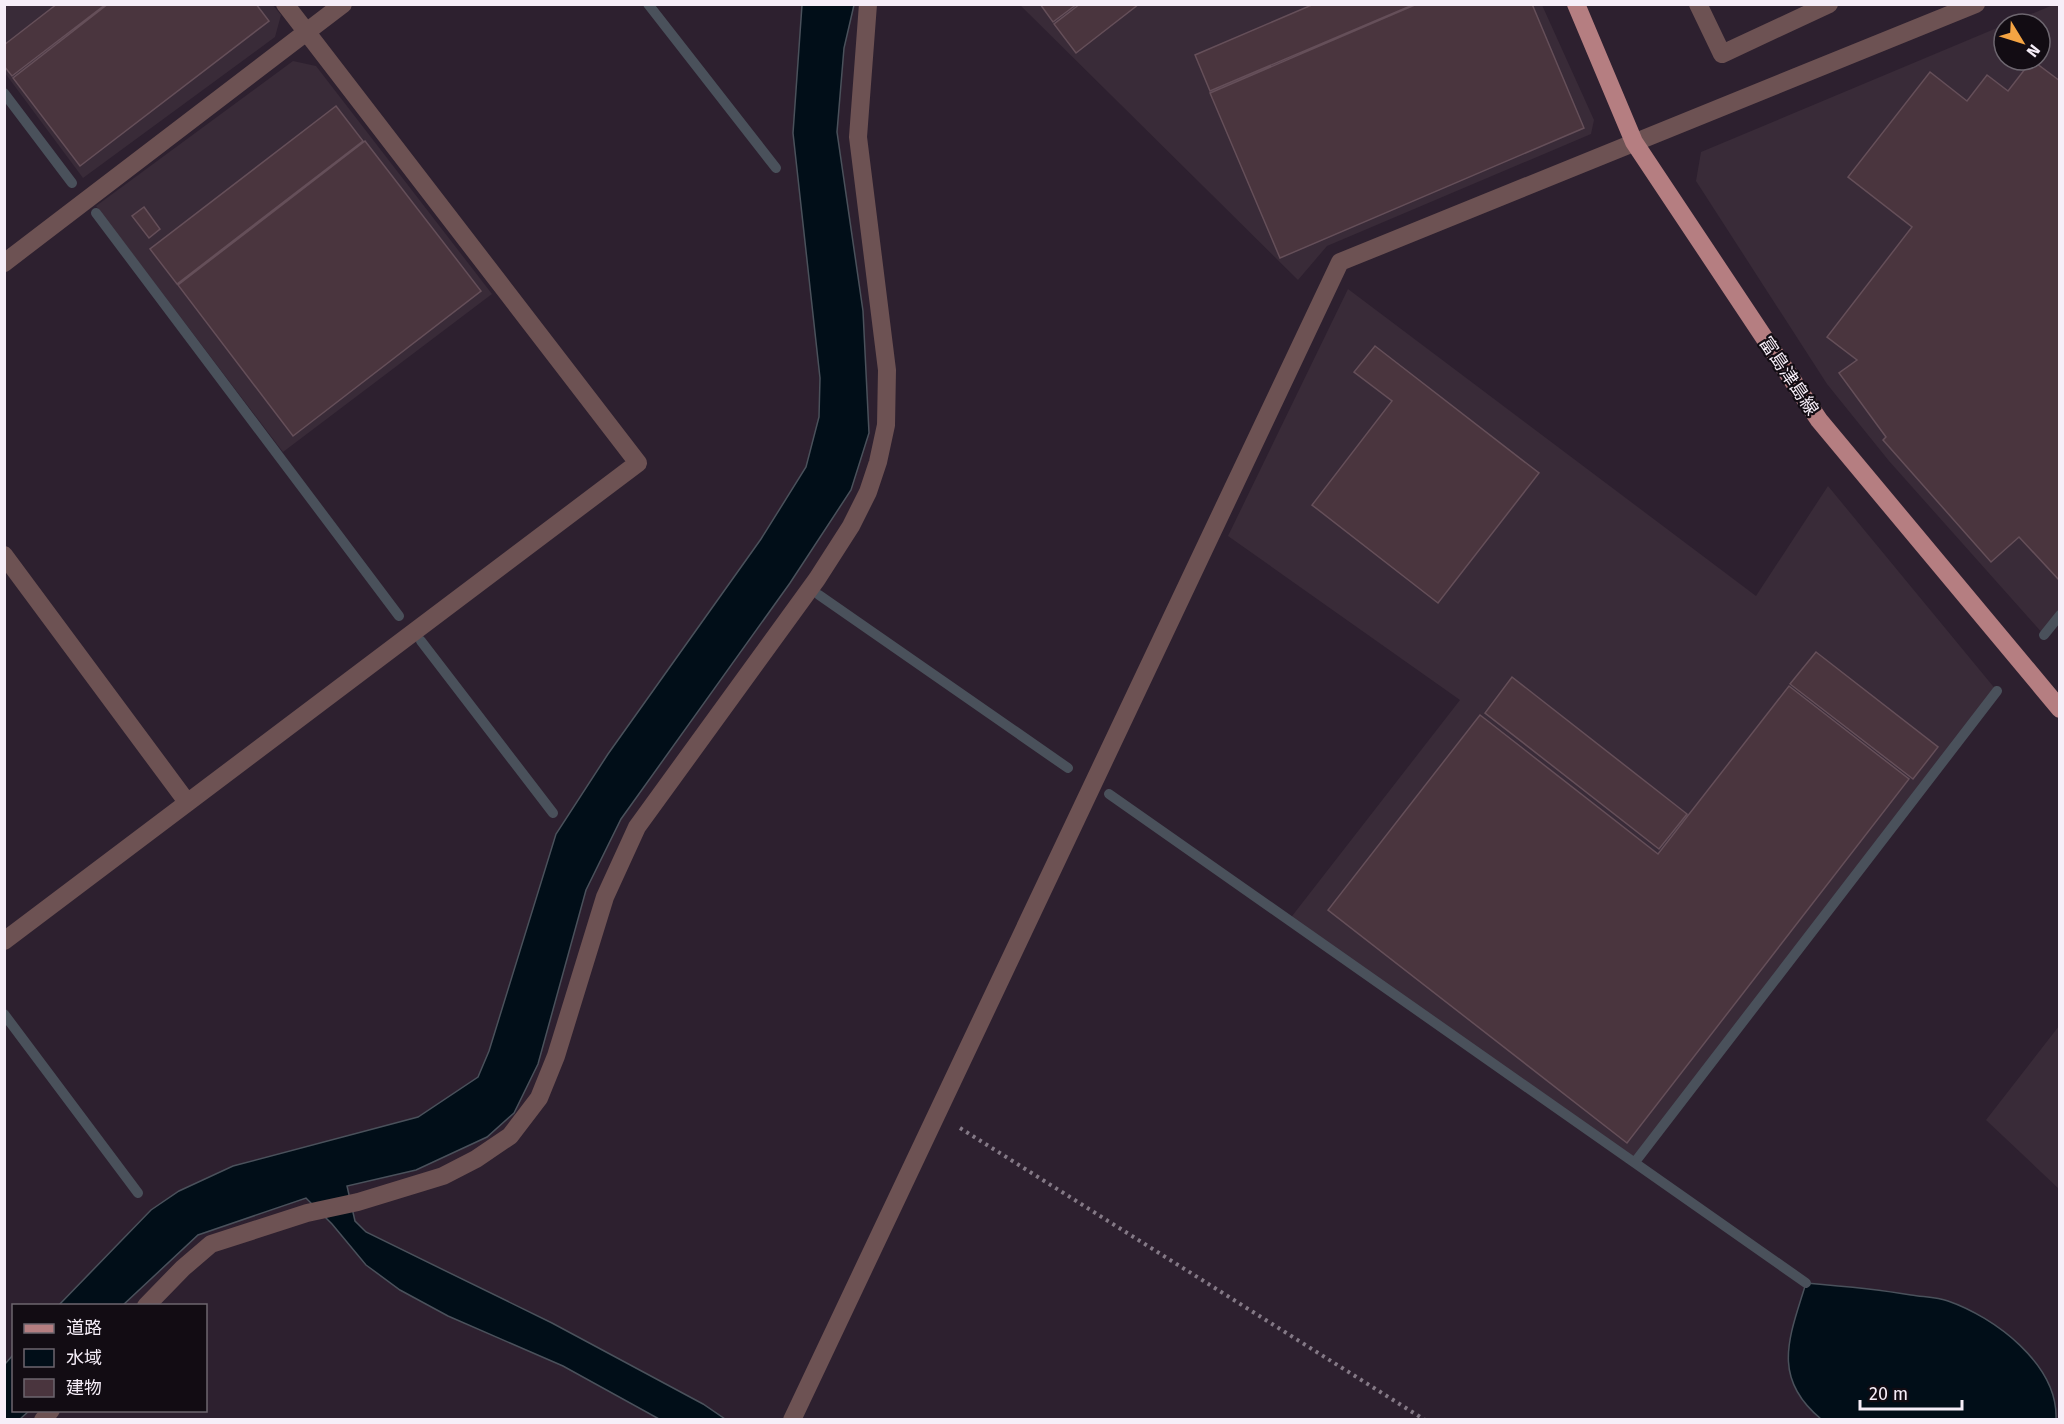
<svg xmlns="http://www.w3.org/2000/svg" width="2064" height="1424" font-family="'Fira Sans','Noto Sans JP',sans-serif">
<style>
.industrial{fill:#392b38}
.water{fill:#010e18;stroke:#4a515b;stroke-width:1.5}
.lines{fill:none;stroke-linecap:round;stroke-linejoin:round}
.stream{stroke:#4a515b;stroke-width:10}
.building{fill:#4a353e;stroke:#654f59;stroke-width:1.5}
.path{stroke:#847986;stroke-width:4;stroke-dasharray:3 4.5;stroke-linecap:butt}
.minor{stroke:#6d5253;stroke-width:18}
.major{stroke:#b57e81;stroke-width:18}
.labels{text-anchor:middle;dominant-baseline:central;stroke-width:4.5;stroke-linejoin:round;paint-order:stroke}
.street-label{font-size:18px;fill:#f6eef8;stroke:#120c13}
</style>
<rect width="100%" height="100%" fill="#2d202f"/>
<!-- industrial -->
<path class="industrial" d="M272 4 281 15 275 37 83 178 5 73V5Z
M1020 5H1542L1594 120 1591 134 1327 246 1298 280Z
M2053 5H2059L2060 615 2044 635 1889 461 1827 384 1696 181 1701 152 2004 25V60H2040V24H2007Z
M293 61 316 66 492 294 283 452 96 206Z
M1348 289 1756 596 1828 486 1997 691 1635 1162 1289 920 1460 700 1228 536Z
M2059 1026V1189L1986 1120Z"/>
<!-- water -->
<path class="water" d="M802 5H854L844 48 837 132 863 311 869 433 851 490 790 583 621 819 586 890 538 1064 514 1113 487 1137 416 1170 347 1186 355 1221 366 1232 552 1323 703 1404 725 1419H659L563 1366 448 1316 400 1290 366 1265 332 1224 306 1198 198 1235 123 1305 58 1306 151 1210 179 1191 233 1166 418 1117 478 1077 489 1051 556 834 608 754 761 539 806 467 819 417 820 378 793 133Z
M1806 1283C1842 1286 1876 1289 1911 1295 1923 1297 1937 1297 1948 1301 1994 1317 2058 1364 2056 1419H1821C1770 1377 1790 1336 1806 1283Z
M13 1355 14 1410 29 1411 20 1419H5V1364Z"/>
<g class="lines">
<!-- stream -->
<path class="stream" d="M648 4 776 168
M4 93 72 183
M96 213 399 616
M819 595 1068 768
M2044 635 2060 615
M421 641 553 813
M1109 794 1806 1283
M4 1014 138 1193
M1635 1162 1997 691"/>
</g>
<!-- building -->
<path class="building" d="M57 4H106L12 76 4 66V45Z
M108 4H256L269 21 80 166 13 78Z
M1040 4H1077L1053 22Z
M1080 4H1139L1076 53 1054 24Z
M1314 4H1415L1210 91 1195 55Z
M1417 4H1532L1584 128 1280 258 1210 93Z
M2032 60 2060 81V581L2019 537 1991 562 1883 440 1886 437 1839 373 1857 360 1827 337 1912 227 1848 177 1930 72 1967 101 1987 75 2008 91Z
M336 106 363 141 177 284 150 249Z
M365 141 481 291 293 436 178 285Z
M144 207 160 229 149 238 132 216Z
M1375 346 1539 473 1438 603 1312 505 1392 401 1354 372Z
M1816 652 1938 747 1913 779 1790 684Z
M1512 677 1687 814 1659 849 1485 713Z
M1789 686 1909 779 1627 1143 1328 910 1480 715 1658 854Z"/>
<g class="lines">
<!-- path -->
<path class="path" d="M960 1128 1425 1420"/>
<!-- minor -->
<path class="minor" d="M1698 4 1722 54 1829 4
M4 263 343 4
M4 555 187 802
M4 941 638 463 285 4
M146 1306 183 1268 211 1244 307 1213 358 1202 443 1176 476 1159 510 1136 539 1098 556 1056 605 897 637 827 817 579 851 526 868 492 878 462 886 425 887 370 858 137 868 4
M43 1420 51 1410
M792 1420 1340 262 1976 4"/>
<!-- major -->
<path class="major" d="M1576 4 1634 142 1819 420 2060 709"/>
</g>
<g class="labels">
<!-- street labels -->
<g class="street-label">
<text transform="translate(1789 376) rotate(56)">富島津島線</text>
</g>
</g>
<!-- border -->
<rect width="2064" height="1424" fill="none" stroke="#f6eef8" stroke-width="12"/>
<!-- legend -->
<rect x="12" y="1304" width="195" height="108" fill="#120c13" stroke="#6d666f" stroke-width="1.5"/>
<rect x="24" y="1324" width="30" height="9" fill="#b57e81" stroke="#6d666f" stroke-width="1.5"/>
<text x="66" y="1334" font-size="18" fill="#f6eef8">道路</text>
<rect x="24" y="1349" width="30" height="18" fill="#010e18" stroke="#6d666f" stroke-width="1.5"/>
<text x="66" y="1364" font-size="18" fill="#f6eef8">水域</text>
<rect x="24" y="1379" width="30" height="18" fill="#4a353e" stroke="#6d666f" stroke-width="1.5"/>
<text x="66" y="1394" font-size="18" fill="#f6eef8">建物</text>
<!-- north arrow -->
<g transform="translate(2022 42) rotate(128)"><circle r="28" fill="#120c13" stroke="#6d666f" stroke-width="1.5"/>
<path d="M0-4.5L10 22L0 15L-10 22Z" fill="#f4a443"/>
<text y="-9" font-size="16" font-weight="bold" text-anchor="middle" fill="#f6eef8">N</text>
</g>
<!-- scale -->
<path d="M1860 1400v9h102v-9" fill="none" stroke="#f6eef8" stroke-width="3"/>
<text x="1869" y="1400" font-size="18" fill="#f6eef8" stroke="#120c13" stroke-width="4.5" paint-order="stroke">20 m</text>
</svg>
